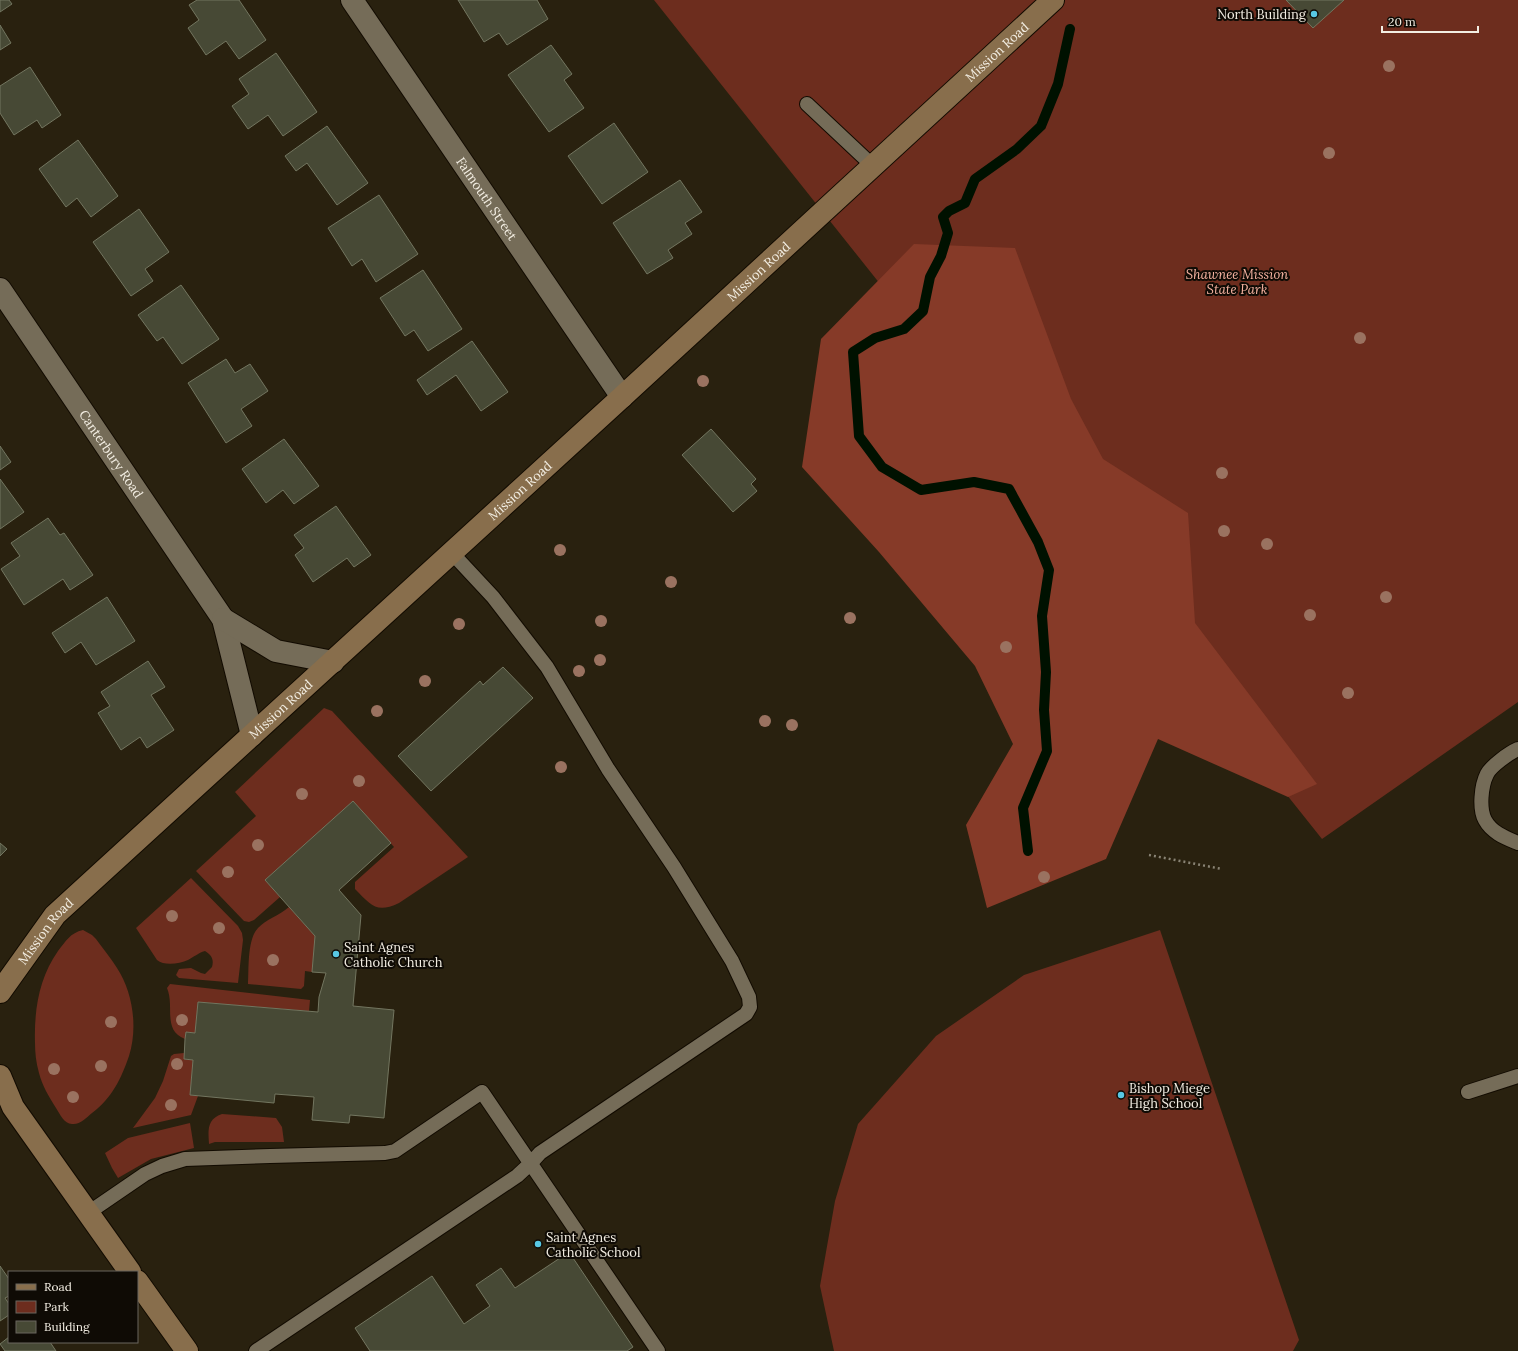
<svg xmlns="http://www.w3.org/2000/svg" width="1518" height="1351" font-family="Lora,serif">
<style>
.green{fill:#6d2d1e}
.forest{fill:#863a28}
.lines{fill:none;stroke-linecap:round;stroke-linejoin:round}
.stream{stroke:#010;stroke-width:10}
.building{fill:#474935;stroke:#737660}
.lane-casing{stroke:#120b00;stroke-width:16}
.street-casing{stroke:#120b00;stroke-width:24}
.secondary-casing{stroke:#120b00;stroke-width:24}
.path{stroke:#898374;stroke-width:2.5;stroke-dasharray:2 3;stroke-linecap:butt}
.lane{stroke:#756c58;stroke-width:14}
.street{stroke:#756c58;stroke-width:22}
.secondary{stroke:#886e4c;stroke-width:22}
.tree{fill:#9a7260}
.poi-dot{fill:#58c8e4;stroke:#0f0b05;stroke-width:1.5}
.labels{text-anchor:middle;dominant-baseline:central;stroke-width:4;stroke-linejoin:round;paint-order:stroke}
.poi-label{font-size:13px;fill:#f3eee3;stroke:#0f0b05;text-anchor:start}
.street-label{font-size:13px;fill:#f3eee3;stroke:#0f0b05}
.park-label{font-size:13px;font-style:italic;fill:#f7b4a2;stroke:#0f0b05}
</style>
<rect width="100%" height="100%" fill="#29210f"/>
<!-- green -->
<path class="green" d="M654 0H1518V702L1322 839Z
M324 708 332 711 468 857 399 903C376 914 371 905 355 889V882L394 847 353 801 265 880 280 897 254 920 249 922 244 921 196 871 256 816 235 792Z
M191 878 238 926 242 933 243 940 238 983 179 978 176 975 179 969 191 968 201 973 205 974 212 967C214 960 212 955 205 951 198 953 194 957 188 960 179 964 164 966 157 960L136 928Z
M289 907 315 936 312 972 305 971 304 986 301 989 248 984C249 969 247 939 258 928 266 919 279 916 289 907Z
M83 930 92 935 96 939C103 949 111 958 117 968 133 992 138 1028 129 1056 121 1079 112 1098 92 1113 86 1118 80 1125 72 1124 64 1124 60 1114 56 1108 49 1097 42 1085 39 1073 36 1063 35 1052 35 1043 34 1010 39 978 58 951 66 941 70 933 83 930Z
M1160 930 1299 1340 1293 1351H834L820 1286 835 1201 858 1124 936 1036 1024 975Z
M170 984 310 1000 309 1011 198 1002 195 1033 185 1039C162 1030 175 1007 167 988Z
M184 1053V1059L193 1060 190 1095 198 1096 191 1115 133 1128 155 1098 163 1081 171 1056 174 1054Z
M222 1114 276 1118 282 1127 284 1142H215L209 1144C208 1130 207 1119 222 1114Z
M190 1123 194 1148 151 1159 118 1178 112 1168 105 1153 128 1138Z"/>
<!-- forest -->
<path class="forest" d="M914 244 1015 248 1071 399 1103 459 1188 513 1195 623 1317 784 1288 797 1158 739 1106 859 987 908 966 825 1013 744 975 666 879 552 802 467 821 339Z"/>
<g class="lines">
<!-- stream -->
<path class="stream" d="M1028 851 1023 808 1047 751 1044 710 1046 672 1042 616 1049 570 1038 542 1009 489 974 482 921 490 882 467 859 436 853 352 875 338 904 329 923 311 930 277 941 256 948 233 943 217 949 211 965 203 975 179 1017 149 1041 126 1058 84 1070 29"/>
</g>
<!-- building -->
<path class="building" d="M0 0H9L12 4 0 12Z
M197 0H239L266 40 239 59 226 41 206 55 188 28 199 20 189 5Z
M458 0H537L548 19 507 45 499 33 484 42Z
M1286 0H1344L1313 28Z
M0 25 11 43 0 50Z
M551 45 572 74 564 80 584 108 549 132 508 75Z
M276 53 317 112 283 136 268 115 248 129 232 106 249 94 239 79Z
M30 67 61 115 42 128 37 120 14 135 0 113V86Z
M614 123 648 172 602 204 568 156Z
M327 126 368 183 337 205 307 163 296 171 285 156Z
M78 140 118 196 91 217 77 198 66 207 39 169Z
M680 180 702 212 685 223 692 234 668 250 673 258 647 274 613 223Z
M379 195 418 254 376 282 362 259 352 266 328 228Z
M139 209 169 252 145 269 153 281 131 296 93 242Z
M423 270 462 329 428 351 414 330 405 336 380 298Z
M181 285 219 339 182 364 163 337 157 341 138 315Z
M472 341 508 392 481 411 456 375 427 395 417 380Z
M226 359 235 373 250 364 268 391 241 409 252 426 226 443 188 383Z
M711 429 756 479 751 484 757 491 733 512 682 455Z
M284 439 319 486 294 504 283 490 266 503 242 469Z
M0 446 11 462 0 470Z
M0 479 24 512 0 529Z
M336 506 371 555 354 567 347 558 313 582 295 555 304 548 294 535Z
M48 518 60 535 64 533 93 575 70 590 63 579 24 605 1 569 20 556 11 543Z
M107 597 135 641 96 665 81 642 65 653 52 633Z
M148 661 165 687 151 695 174 730 147 748 140 737 121 750 98 713 110 706 101 692Z
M503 667 533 698 431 791 398 756 480 681 483 685Z
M353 801 391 843 339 890 361 915 353 1006 394 1010 384 1118 350 1115 349 1123 312 1120 314 1097 275 1094 274 1103 190 1095 193 1060 184 1059 185 1039 186 1032 195 1033 198 1002 318 1012 319 997 326 973 312 972 315 936 265 880Z
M0 843 7 849 0 856Z
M569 1252 633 1347 627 1351H370L355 1328 432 1276 464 1324 490 1306 476 1285 501 1268 515 1288Z
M0 1266 9 1279V1296L5 1298 9 1304V1315L0 1321Z
M9 1337V1342H50L56 1351H5L0 1344Z"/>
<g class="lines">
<!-- lane casing -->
<g class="lane-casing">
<path id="lane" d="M807 104 873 166
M1518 749C1509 753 1491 766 1487 774 1481 786 1479 809 1485 820 1492 833 1506 838 1518 843
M1468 1092 1518 1076
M88 1213 145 1174 162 1166 185 1159 270 1156 385 1153 395 1151 482 1092 658 1351
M256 1351 517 1176 531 1163 540 1153 746 1014 750 1007 749 997 732 961 674 867 608 769 547 667 493 597 452 553"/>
</g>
<!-- street casing -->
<g class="street-casing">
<g id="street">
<path id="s1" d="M352 0 622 397"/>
<path id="s2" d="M0 289 223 619 252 735"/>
<path d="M223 619 276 651 333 662"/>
</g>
</g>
<!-- secondary casing -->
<g class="secondary-casing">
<g id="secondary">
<path id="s3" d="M0 992 55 915 622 397 1053 0"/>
<path d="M0 1076 13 1107 130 1272"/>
<path d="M137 1281 187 1351"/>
</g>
</g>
<!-- path -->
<path class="path" d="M1149 855 1222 869"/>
<!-- lane -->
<use href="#lane" class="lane"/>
<!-- street -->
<use href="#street" class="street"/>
<!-- secondary -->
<use href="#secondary" class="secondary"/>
</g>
<!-- trees -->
<g class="tree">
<circle cx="1389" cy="66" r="6"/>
<circle cx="1329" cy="153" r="6"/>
<circle cx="1360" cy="338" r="6"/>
<circle cx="703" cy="381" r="6"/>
<circle cx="1222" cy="473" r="6"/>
<circle cx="1224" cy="531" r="6"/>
<circle cx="1267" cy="544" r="6"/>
<circle cx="560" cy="550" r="6"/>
<circle cx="671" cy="582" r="6"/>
<circle cx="1386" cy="597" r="6"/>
<circle cx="1310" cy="615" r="6"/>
<circle cx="850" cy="618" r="6"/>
<circle cx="601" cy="621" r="6"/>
<circle cx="459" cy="624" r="6"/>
<circle cx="1006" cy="647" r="6"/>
<circle cx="600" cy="660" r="6"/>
<circle cx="579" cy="671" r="6"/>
<circle cx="425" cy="681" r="6"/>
<circle cx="1348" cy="693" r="6"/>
<circle cx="377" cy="711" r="6"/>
<circle cx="765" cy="721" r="6"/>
<circle cx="792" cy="725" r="6"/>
<circle cx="561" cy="767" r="6"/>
<circle cx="359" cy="781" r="6"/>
<circle cx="302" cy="794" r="6"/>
<circle cx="258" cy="845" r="6"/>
<circle cx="228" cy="872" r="6"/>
<circle cx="1044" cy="877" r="6"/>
<circle cx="172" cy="916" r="6"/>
<circle cx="219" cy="928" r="6"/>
<circle cx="273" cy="960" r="6"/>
<circle cx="182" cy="1020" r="6"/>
<circle cx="111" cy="1022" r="6"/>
<circle cx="177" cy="1064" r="6"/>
<circle cx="101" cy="1066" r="6"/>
<circle cx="54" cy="1069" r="6"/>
<circle cx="73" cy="1097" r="6"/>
<circle cx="171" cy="1105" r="6"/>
</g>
<!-- markers -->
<g class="poi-dot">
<circle cx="1314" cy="14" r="4"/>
<circle cx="336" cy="954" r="4"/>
<circle cx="1121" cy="1095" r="4"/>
<circle cx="538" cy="1244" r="4"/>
</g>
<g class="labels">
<!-- poi labels -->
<g class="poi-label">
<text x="1306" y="14" text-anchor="end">North Building</text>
<text x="344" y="947">Saint Agnes<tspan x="344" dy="15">Catholic Church</tspan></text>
<text x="1129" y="1088">Bishop Miege<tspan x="1129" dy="15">High School</tspan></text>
<text x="546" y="1237">Saint Agnes<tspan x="546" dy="15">Catholic School</tspan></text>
</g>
<!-- street labels -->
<g class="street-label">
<text stroke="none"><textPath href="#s3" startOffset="1372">Mission Road</textPath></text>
<text stroke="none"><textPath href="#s1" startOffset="240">Falmouth Street</textPath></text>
<text stroke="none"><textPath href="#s3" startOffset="1048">Mission Road</textPath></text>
<text stroke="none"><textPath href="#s2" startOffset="199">Canterbury Road</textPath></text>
<text stroke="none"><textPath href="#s3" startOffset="724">Mission Road</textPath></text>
<text stroke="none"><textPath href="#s3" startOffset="400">Mission Road</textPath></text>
<text stroke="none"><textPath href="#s3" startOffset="76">Mission Road</textPath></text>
</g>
<!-- park labels -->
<g class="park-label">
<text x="1237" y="274">Shawnee Mission<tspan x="1237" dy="15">State Park</tspan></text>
</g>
</g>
<!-- legend -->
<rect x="8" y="1271" width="130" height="72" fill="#0f0b05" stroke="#6a665e"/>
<rect x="16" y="1284" width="20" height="6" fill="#886e4c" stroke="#6a665e"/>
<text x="44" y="1291" font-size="12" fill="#f3eee3">Road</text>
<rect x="16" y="1301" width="20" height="12" fill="#6d2d1e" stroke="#6a665e"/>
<text x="44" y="1311" font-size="12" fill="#f3eee3">Park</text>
<rect x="16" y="1321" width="20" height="12" fill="#474935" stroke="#6a665e"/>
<text x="44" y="1331" font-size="12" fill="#f3eee3">Building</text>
<!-- scale -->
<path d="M1382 26v6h96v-6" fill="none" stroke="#f3eee3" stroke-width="2"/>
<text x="1388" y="26" font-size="12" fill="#f3eee3" stroke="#0f0b05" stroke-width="3" paint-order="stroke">20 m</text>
</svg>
